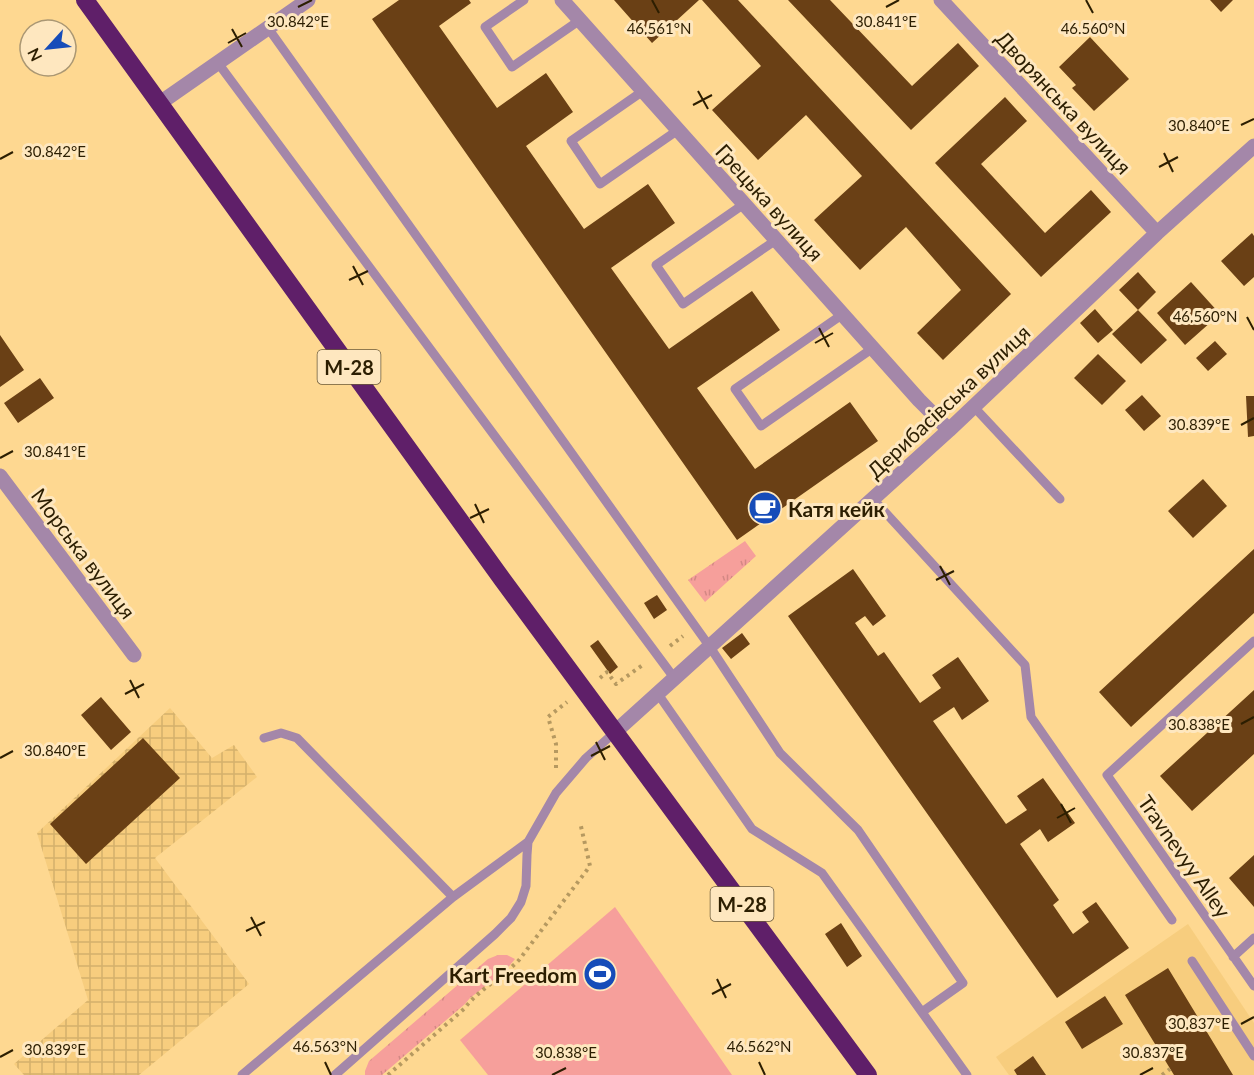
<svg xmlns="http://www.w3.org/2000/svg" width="1254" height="1075" font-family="Lato,sans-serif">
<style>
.built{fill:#f7cd7e}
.industrial{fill:url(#industrial-grid)}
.grass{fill:url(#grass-tufts)}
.green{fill:#f69f9b}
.building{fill:#6a4015}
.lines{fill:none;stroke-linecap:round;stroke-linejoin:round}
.path{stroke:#b69960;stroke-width:4;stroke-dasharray:3 4.5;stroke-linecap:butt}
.lane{stroke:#a487a9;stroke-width:9}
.street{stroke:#a487a9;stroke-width:15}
.highway{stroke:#5f1f69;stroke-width:18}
.ticks{fill:none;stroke:#2c1e01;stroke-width:2}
.labels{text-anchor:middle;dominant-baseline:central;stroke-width:6;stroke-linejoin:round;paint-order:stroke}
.shield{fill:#fee7bf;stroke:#6b5a3a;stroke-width:1.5}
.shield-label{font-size:20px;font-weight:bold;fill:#2c1e01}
.street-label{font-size:21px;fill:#2c1e01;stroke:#fee7bf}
.poi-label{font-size:21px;font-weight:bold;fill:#2c1e01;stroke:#fee7bf;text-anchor:start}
.ticks-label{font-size:15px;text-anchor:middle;fill:#2c1e01;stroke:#fee7bf;stroke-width:6;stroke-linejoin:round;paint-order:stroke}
</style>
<defs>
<pattern id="industrial-grid" width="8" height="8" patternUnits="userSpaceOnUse" patternTransform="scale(1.5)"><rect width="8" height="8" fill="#f7cd7e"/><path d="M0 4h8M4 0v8" fill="none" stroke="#d4b06b"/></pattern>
<pattern id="grass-tufts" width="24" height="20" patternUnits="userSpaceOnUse" patternTransform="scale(1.5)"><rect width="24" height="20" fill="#f69f9b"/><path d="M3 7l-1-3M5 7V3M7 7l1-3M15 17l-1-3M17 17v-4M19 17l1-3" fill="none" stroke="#d38884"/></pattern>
</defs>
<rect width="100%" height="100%" fill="#fed891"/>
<!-- built -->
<path class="built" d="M1188 924 1254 1023V1075H1009L996 1057Z"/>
<!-- industrial -->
<path class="industrial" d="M170 708 212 758 234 745 257 777 155 858 249 984 139 1075H24L14 1064 88 1000 37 833Z"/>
<!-- grass -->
<path class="grass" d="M745 541 756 556 705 602 688 580Z
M498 955H507L515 959 505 971 470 998 465 1004 382 1075H365V1071L369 1061 488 959Z"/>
<!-- green -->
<path class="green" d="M615 907 732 1075H488L460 1040Z"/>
<!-- building -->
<path class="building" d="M399 0H469L471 3 439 26 497 108 546 73 573 112 526 146 584 229 648 184 675 223 611 268 669 349 752 291 780 330 697 388 755 469 850 402 878 441 737 540 372 19Z
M614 0H699L652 43Z
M702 0H738L1011 294 943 360 917 333 961 290 906 227 860 270 814 220 862 176 806 115 758 160 712 110 761 66Z
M788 0H830L912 86 958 43 979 66 911 130Z
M1210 0H1233L1221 12Z
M1090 37 1129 79 1094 111 1072 88 1076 85 1059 67Z
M1005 97 1027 121 981 164 1045 233 1091 190 1111 212 1041 277 935 163Z
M1252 233 1254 236V277L1244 286 1221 261Z
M1138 272 1156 292 1138 310 1167 340 1141 364 1112 334 1138 310 1119 290Z
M1191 282 1220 314 1185 345 1157 313Z
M1095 309 1113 330 1098 343 1080 323Z
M0 335 24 370 0 387Z
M1215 341 1227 354 1208 371 1196 358Z
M1098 354 1126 381 1102 405 1074 378Z
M40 378 54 398 18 423 4 403Z
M1142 395 1161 416 1144 431 1125 410Z
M1246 396H1254V436L1248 437Z
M1203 479 1227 506 1193 538 1168 511Z
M1254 549V613L1131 727 1099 692Z
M853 569 886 616 873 626 865 616 855 623 878 656 884 652 920 703 941 688 932 675 958 657 989 701 962 720 954 707 933 721 1006 824 1027 810 1017 796 1043 778 1075 823 1048 842 1040 829 1020 844 1059 900 1053 905 1073 934 1089 922 1082 912 1096 902 1129 948 1057 998 788 616Z
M657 595 667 610 654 619 644 603Z
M742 633 750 644 731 659 722 648Z
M598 640 618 667 610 674 590 646Z
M1254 690V754L1192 811 1160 776Z
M101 697 131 732 111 750 81 715Z
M143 738 180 778 86 864 50 824Z
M1254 855V907L1229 878Z
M841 923 862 956 847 967 825 934Z
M1168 968 1233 1075H1174L1125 995Z
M1105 996 1123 1024 1082 1049 1065 1022Z
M1033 1056 1046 1075H1017L1014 1070Z"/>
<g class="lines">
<!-- path -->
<path class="path" d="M670 646 683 636
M600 678 607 672 616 684 644 664
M556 768V744L548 717 567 702
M388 1075 464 1009C479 989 502 978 519 960L590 866 580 822
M1162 1075 1170 1069"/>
<!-- lane -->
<path class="lane" d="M524 0 485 27 512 67 580 20
M268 28 710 647 780 753 858 830 963 983 922 1012
M218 63 675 679
M643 91 571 141 600 184 678 130
M744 204 656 265 683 304 776 240
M843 314 735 389 761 426 873 348
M974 407 1060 499
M873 499 1025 665 1031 717 1172 920
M1254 641 1107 775 1254 986
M658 694 752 829 822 873 967 1075
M264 738 281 733 297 738 453 897
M1233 957 1254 938
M1192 961 1254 1056
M242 1075 453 897 528 842
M335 1075 495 934 511 918 521 902 526 886 527 855 528 842 556 793 586 758 615 732"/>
<!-- street -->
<path class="street" d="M562 0 919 400 949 430
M941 0 1157 233
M160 103 308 0
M0 476 134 655
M615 732 949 430 1157 233 1254 146"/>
<!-- highway -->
<path class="highway" d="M85 0 502 579 868 1075"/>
</g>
<!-- ticks -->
<path class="ticks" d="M652 0 659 13M1086 0 1093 13M298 7 312 0M886 7 899 0M232 29 242 47M228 43 246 33M698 91 708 109M693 105 712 95M1241 125 1254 119M1164 153 1173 172M0 159 13 152M1159 167 1178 157M353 266 363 285M349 280 368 271M1247 317 1254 330M819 328 829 347M815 343 833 333M1241 425 1254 418M0 458 13 451M475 504 484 523M470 518 489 509M940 566 950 585M936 580 954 571M130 680 139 698M125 694 144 684M1241 724 1254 717M596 742 605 760M591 756 610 746M0 758 13 751M1061 804 1071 823M1057 818 1075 808M251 917 261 936M246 931 265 922M717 979 726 998M712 994 731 984M1241 1024 1254 1017M0 1057 13 1050M325 1062 331 1075M759 1062 765 1075M552 1075 566 1068M1140 1075 1153 1068"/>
<!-- icons -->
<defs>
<g id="cafe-disc" transform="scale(1.725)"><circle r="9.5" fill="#164cb9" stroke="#fee7bf"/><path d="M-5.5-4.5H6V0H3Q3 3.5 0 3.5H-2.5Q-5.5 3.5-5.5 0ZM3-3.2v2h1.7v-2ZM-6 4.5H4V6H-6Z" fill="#fff"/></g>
<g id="stadium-disc" transform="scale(1.725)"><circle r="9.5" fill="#164cb9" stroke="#fee7bf"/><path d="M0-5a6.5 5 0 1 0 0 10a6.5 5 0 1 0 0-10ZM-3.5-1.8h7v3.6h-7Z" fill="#fff"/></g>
</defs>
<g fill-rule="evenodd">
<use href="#cafe-disc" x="765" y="508"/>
<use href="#stadium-disc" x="600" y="974"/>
</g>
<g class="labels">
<!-- shield labels -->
<g class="shield">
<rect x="317.5" y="350" width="63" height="34" rx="4.5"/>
<rect x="710.5" y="887" width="63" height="34" rx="4.5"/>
</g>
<g class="shield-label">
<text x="349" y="367">М-28</text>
<text x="742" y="904">М-28</text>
</g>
<!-- street labels -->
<g class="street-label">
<text transform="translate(1064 102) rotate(47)">Дворянська вулиця</text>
<text transform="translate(770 202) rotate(48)">Грецька вулиця</text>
<text transform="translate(948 401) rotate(-43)">Дерибасівська вулиця</text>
<text transform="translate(84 553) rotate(53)">Морська вулиця</text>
<text transform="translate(1185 856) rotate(55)">Travnevyy Alley</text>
</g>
<!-- poi labels -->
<g class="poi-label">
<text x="788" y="508">Катя кейк</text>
<text x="577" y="974" text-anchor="end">Kart Freedom</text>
</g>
</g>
<g class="ticks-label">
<text x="298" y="27">30.842°E</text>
<text x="886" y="27">30.841°E</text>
<text x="659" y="34">46.561°N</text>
<text x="1093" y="34">46.560°N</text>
<text x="1199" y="131">30.840°E</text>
<text x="55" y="157">30.842°E</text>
<text x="1205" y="322">46.560°N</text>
<text x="1199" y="430">30.839°E</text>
<text x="55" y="457">30.841°E</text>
<text x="1199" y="730">30.838°E</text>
<text x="55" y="756">30.840°E</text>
<text x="1199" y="1029">30.837°E</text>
<text x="325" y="1052">46.563°N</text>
<text x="759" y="1052">46.562°N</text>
<text x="55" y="1055">30.839°E</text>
<text x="566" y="1058">30.838°E</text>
<text x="1153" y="1058">30.837°E</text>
</g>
<!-- north arrow -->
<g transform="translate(48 48) rotate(243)"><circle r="28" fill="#fee7bf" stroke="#aa9773" stroke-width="1.5"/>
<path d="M0-4.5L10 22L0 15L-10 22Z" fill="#164cb9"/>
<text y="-9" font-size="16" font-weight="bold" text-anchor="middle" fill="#2c1e01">N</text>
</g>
</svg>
